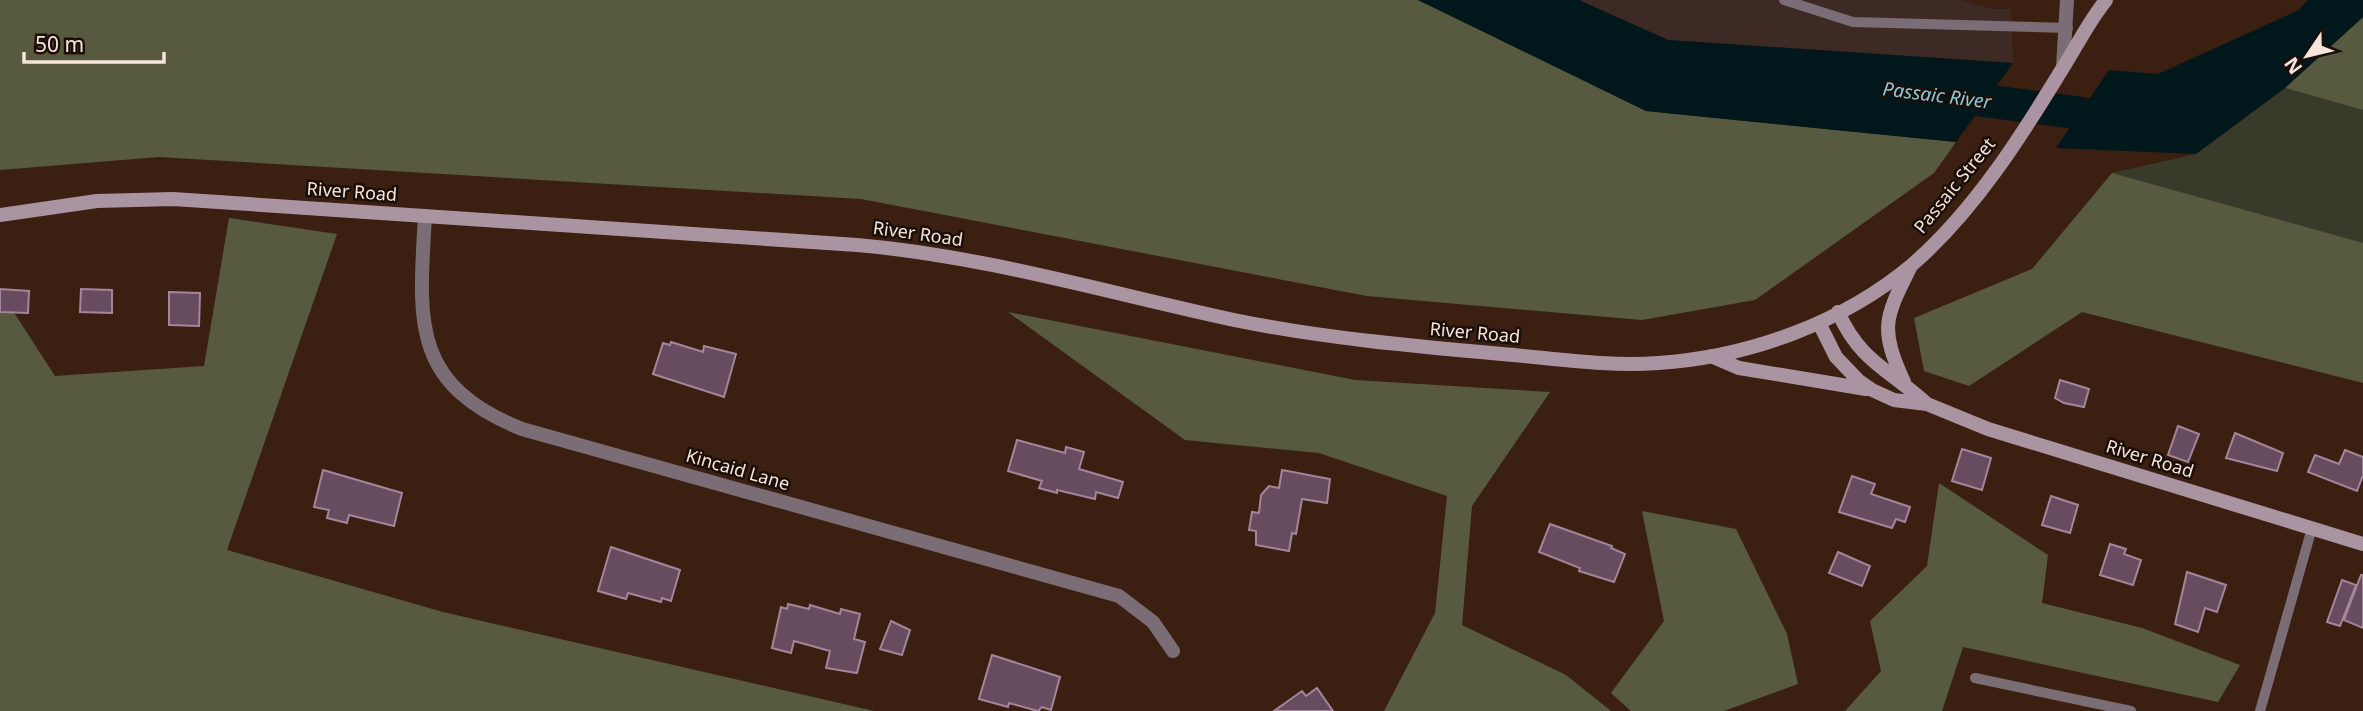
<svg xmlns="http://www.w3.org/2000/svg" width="2363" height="711" font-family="'Noto Sans',sans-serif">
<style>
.industrial{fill:#3d2a25}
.green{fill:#393b2a}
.forest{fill:#585a3f}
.water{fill:#00171c}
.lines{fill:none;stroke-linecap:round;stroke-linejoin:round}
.river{stroke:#00171c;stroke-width:33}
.building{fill:#674b5e;stroke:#a5859b;stroke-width:2}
.lane{stroke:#7b6d75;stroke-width:10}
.street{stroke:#7b6d75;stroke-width:14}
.secondary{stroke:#ab94a1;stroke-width:14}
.labels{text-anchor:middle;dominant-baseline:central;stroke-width:5;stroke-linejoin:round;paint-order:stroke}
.street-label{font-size:18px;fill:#f7e4db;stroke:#190e08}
.water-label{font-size:19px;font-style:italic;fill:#89cddd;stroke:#190e08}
</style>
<rect width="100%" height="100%" fill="#3b2012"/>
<!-- industrial -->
<path class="industrial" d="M1579 0H1960L1992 9H2011L2013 63 1668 40Z"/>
<!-- green -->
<path class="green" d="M2285 88 2363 110V246L2112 173 2196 154Z"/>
<!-- forest -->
<path class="forest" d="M0 0H1418L1646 111 1956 142 1934 173 1755 300 1642 320 1367 296 861 199 159 157 0 170Z
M2363 17V110L2285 88Z
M2112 173 2363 243V383L2082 312 1969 386 1924 371 1914 318 2032 269Z
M229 218 337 234 227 550 443 612 874 711H0V291L55 376 204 366Z
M1008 312 1355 380 1550 392 1472 506 1462 625 1566 675 1611 711H1384L1435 613 1447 496 1319 453 1185 440Z
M1939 483 2048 555 2042 603 2142 628 2240 665 2218 702 1963 647 1942 711H1845L1881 671 1870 621 1927 566Z
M1642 511 1736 529 1787 634 1798 684 1724 711H1631L1611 693 1664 621Z"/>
<!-- water -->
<path class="water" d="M1418 0H1579L1668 40 2013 63 1956 142 1646 111Z
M2308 0H2363V17L2285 88 2196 154 2056 148 2109 70 2158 74 2299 10Z"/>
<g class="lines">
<!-- river -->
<path class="river" d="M1942 95 2125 119"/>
</g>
<!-- building -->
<path class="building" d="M0 289 29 291 28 313 0 312Z
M81 289 112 290V313L80 312Z
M169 292 200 293 199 326 169 325Z
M671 342 703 352 704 346 736 354 724 397 653 374 663 343 670 345Z
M2060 380 2089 389 2084 407 2064 403 2055 398Z
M2178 426 2199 434 2188 462 2168 455Z
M2235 433 2283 453 2277 471 2226 458Z
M1017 440 1065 453 1066 447 1084 452 1079 469 1123 482 1118 498 1096 492 1095 499 1057 490V493L1039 488 1042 481 1008 471Z
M1962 449 1991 458 1982 490 1952 481Z
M2345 450 2363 457V475L2357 491 2308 472 2315 455 2339 464Z
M323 470 402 493 394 526 349 515 347 523 327 518 329 510 314 507Z
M1282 470 1330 479 1327 503 1302 499 1296 534 1292 533 1289 551 1256 545V531L1249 530 1252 512 1259 513 1261 495 1269 486 1279 488Z
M1852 476 1875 484 1871 494 1910 507 1905 522 1896 519 1892 528 1839 512Z
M2051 496 2078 505 2070 533 2042 525Z
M1550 524 1612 546 1611 548 1625 554 1614 582 1579 571 1580 568 1539 552Z
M2110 544 2126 549 2124 554 2141 560 2133 585 2100 575Z
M611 547 680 570 671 601 662 598 661 602 628 593 626 599 598 591Z
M1838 552 1870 566 1862 586 1829 573Z
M2187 572 2226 585 2217 612 2205 608 2198 632 2175 624Z
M2361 575H2363V628L2344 620Z
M2342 580 2356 585 2340 626 2327 622Z
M788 604 809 609 810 605 840 614 841 609 860 614 854 639 865 642 857 673 826 668 830 651 794 641 791 653 772 648 781 607 787 609Z
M891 621 910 630 902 655 880 649Z
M992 655 1060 677 1051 710 1042 707 1038 711 1009 703 1008 707 979 699Z
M1317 688 1333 711H1274L1302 691 1306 696Z"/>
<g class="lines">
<!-- lane -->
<path class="lane" d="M1784 0 1853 22 2068 28
M1975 678 2131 711
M2260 711 2312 528"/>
<!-- street -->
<path class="street" d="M2063 67 2067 0
M425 216C419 320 410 384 522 429L1119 596 1153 622 1173 651"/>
<!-- secondary -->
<path class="secondary" d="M0 215 97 201 173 199 857 245C985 256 1108 293 1234 320 1323 338 1412 346 1502 354 1553 358 1607 367 1658 363 1749 357 1843 323 1913 264 1975 210 2022 135 2064 66 2078 44 2089 21 2106 0
M1838 312C1861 363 1889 369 1927 404
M1819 323 1836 357 1859 381 1872 390 1894 400 1927 404 1988 429 2363 544
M1711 356 1739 368 1866 389
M1904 382C1879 327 1885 318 1911 266"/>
</g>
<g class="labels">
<!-- street labels -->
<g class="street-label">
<text transform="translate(1954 185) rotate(-51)">Passaic Street</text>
<text transform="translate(352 191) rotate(4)">River Road</text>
<text transform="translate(918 233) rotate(8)">River Road</text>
<text transform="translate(1475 332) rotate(5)">River Road</text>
<text transform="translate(2150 458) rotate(17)">River Road</text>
<text transform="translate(738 469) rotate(16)">Kincaid Lane</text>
</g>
<!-- water labels -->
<g class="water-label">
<text transform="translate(1937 95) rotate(7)">Passaic River</text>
</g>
</g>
<!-- north arrow -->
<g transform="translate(2307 56) rotate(235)" stroke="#190e08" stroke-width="5" paint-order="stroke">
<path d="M0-5L12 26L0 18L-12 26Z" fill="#f7e4db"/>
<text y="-10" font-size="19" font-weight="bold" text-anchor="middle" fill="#f7e4db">N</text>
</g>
<!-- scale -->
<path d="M24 52v10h140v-10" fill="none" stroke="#f7e4db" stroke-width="3.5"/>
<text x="35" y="52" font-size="21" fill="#f7e4db" stroke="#190e08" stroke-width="5" paint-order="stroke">50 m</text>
</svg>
